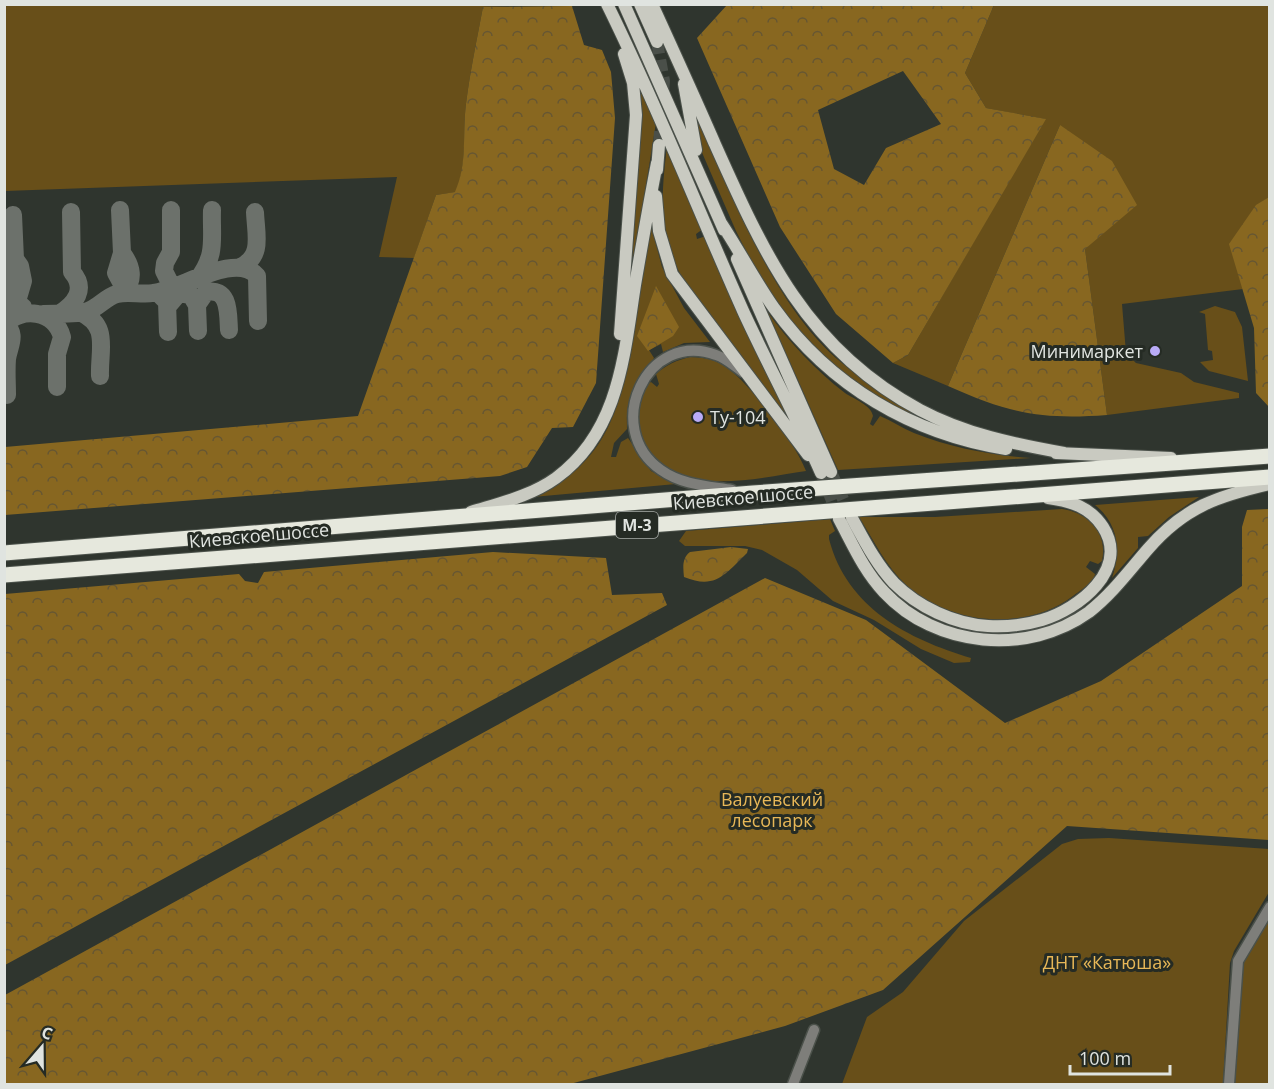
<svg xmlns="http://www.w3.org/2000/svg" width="1274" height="1089" font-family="'Open Sans',sans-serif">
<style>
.green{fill:#684f19}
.forest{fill:url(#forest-crowns);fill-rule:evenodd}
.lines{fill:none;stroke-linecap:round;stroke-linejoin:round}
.taxiway{stroke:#6c716b;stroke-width:18}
.major-tunnel{stroke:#4a4f49;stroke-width:12;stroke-dasharray:12 6;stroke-linecap:butt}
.minor-casing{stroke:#4b514a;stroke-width:13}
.major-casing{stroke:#4b514a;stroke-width:14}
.highway-casing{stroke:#4b514a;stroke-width:17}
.minor{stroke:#7e7e7a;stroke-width:10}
.major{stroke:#c9cac1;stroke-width:12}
.highway{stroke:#e6e8dd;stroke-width:15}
.poi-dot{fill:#b9abf7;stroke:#252b24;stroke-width:2}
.labels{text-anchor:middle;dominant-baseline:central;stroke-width:6;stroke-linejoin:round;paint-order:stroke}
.shield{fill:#252b24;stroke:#a8aca8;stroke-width:1.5}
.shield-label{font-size:16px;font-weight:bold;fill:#e0e4e0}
.poi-label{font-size:18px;fill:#e0e4e0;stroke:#252b24;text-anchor:end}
.street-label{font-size:18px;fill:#e0e4e0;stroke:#252b24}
.park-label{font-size:18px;fill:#e7b757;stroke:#252b24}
</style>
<defs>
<pattern id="forest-crowns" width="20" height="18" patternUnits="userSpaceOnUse" patternTransform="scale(1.5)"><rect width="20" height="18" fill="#886720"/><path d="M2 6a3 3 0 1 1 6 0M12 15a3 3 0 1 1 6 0" fill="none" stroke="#665632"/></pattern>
</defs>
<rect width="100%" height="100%" fill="#2f352e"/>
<!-- green -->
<path class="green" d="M572 4 483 7C477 39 470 72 466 104 462 136 468 161 456 192L436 195 414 258 379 257 397 177 5 191 4 5Z
M994 5H1269V197L1256 206 1230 244 1243 289 1122 304 1126 353 1136 363 1181 373 1194 382 1239 393V398L1107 415 1085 249 1060 125 948 386 893 363 908 355 1045 119 986 108 965 73Z
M642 90 656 123 628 296 640 91Z
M688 95C727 181 775 321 857 374 894 397 935 416 974 436L916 419 854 384 796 331 761 281 736 231 697 141Z
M667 146 703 229 696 234 697 239 706 236 792 424 682 278C658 231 661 197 667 146Z
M651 225 662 267 684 308 710 342 684 343 663 352 661 344 649 350 654 358C635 387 626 391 627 429L614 443 611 457H616L621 442 628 438 651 471 676 484 533 497C610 462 621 405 634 329 639 294 645 260 651 225Z
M1215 306 1235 312 1242 327 1248 381 1209 371 1200 362 1213 360 1212 351 1208 350 1205 314 1199 312Z
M767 311C789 342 815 370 845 393 854 399 871 405 873 416L870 424 873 426 880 416C892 421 902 428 914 433 952 448 990 455 1031 458L838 470Z
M690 357C705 357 718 360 730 370 753 388 796 444 806 471 757 478 674 500 645 445 634 423 639 405 647 384L651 382 657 387 659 384 656 374C666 365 677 360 690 357Z
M1199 497 1169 517 1148 536 1138 537V548L1112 578C1121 552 1119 524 1095 505Z
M1062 509C1089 513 1108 533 1102 561L1098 564 1090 561 1086 567 1095 574 1094 578C1089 585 1081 590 1073 596 1025 632 951 625 906 585 886 566 874 541 859 517H935Z
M830 519 835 531 829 535V539C847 608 908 639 971 658L970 662 954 663 921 649 874 620 833 601 797 570 762 550 745 546H685L679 541 686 531Z
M1109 838 1269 849V892L1234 951 1230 963 1223 1084H842L867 1017 903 992 964 921 1062 844 1078 839Z
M1269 917V1084H1235L1243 963Z"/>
<!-- forest -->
<path class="forest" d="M727 5H994L965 73 986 108 1046 119 908 355 893 363 836 314 780 227 697 38ZM903 71 941 124 886 148 864 185 834 169 818 110Z
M572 6 584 45 602 50 611 72 615 118 596 383 573 427 552 428 527 467 500 476 5 515V447L358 416 436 195 455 192C468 163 462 135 466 104 470 72 477 39 483 7Z
M1060 125 1112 161 1137 205 1085 249 1107 415C1041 420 1008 413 948 386Z
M1269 197V407L1256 393 1254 328 1229 244 1256 205Z
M656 286 679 327 673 336 648 351 637 336Z
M1269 509V840L1067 826 883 990 785 1026 570 1084H5V995L765 578 866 620 1005 723 1101 681 1242 586V527L1247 510Z
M731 547 748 549 747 553C725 574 716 590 684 577 683 567 682 558 690 552Z
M493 552 606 558 612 595 662 593 667 605 5 965V594L239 574 245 581 258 583 264 572Z"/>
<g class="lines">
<!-- taxiway -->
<path class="taxiway" d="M120 210 122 253 116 273 122 284 132 293
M171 210V252L165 263 164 271 171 285 183 292
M122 253C132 266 135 280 123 293
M15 259C6 277 5 295 23 307
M241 267C263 255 256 236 255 212
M198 279C217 254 211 239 212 210
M161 296 167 302 168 332
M197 305 206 292C230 287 228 314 229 330
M168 306 179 293 191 295 197 305 198 331
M4 312 18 298 23 281 20 266 15 259 13 215
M80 312C110 326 99 348 100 376
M43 314C57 314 71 314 85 312 98 309 105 297 117 294 128 291 142 295 153 293 180 290 236 251 257 276L258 321
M59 314C75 304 87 289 72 272L71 212
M4 322C18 335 9 345 7 359 6 371 7 383 7 395
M4 326C21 305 55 311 62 337L57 354V387"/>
<!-- major-tunnel -->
<path class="major-tunnel" d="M657 42 664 81 659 145
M831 472 851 517
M821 473 838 516"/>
<!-- minor casing -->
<g class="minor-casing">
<path id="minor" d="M732 490C708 486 682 485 661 470 601 428 647 329 716 355 726 358 734 366 743 372
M793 1084 814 1030
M1229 1084 1238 961 1270 907"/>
</g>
<!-- major casing -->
<g class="major-casing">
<path id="major" d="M607 4C657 105 698 210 744 313 769 367 797 419 821 473
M624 4 724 230
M640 4 657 42
M652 4C673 50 694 96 714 142 764 254 806 349 920 410 965 434 1014 444 1064 453
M684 84 696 150
M657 170 659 145
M656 196 659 231 672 274 808 455
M721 223C739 250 755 281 774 308 830 386 912 434 1006 449
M737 259 831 472
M620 334 636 115 633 83 624 54
M1056 453 1171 458
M471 512C500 503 531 496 556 478 619 432 624 356 635 285 642 244 649 204 657 163
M852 518C864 540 876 564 894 583 918 607 954 624 988 626 1006 627 1025 625 1042 620 1079 609 1130 569 1103 527 1090 507 1071 501 1048 498
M839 519C853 545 864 571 884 592 936 648 1028 656 1089 612 1112 594 1129 571 1148 549 1184 507 1218 496 1270 484"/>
</g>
<!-- highway casing -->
<g class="highway-casing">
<path id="highway" d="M4 553 753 493 1270 456
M4 575 1270 477"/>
</g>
<!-- minor -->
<use href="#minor" class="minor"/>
<!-- major -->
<use href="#major" class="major"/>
<!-- highway -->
<use href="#highway" class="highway"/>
</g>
<!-- markers -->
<g class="poi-dot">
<circle cx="1155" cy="351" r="6"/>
<circle cx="698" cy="417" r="6"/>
</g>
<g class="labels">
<!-- shield labels -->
<rect class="shield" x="616" y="512" width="42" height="26" rx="4.5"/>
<g class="shield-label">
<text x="637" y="525">М-3</text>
</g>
<!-- poi labels -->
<g class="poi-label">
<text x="1143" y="351">Минимаркет</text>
<text x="710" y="417" text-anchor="start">Ту-104</text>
</g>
<!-- street labels -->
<g class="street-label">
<text transform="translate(743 497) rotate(-5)">Киевское шоссе</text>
<text transform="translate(259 535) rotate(-5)">Киевское шоссе</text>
</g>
<!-- park labels -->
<g class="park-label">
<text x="772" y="799">Валуевский<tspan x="772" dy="21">лесопарк</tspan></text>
<text x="1107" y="962">ДНТ «Катюша»</text>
</g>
</g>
<!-- border -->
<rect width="1274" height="1089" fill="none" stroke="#e0e4e0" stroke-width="12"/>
<!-- north arrow -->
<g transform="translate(42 1047) rotate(20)" stroke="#252b24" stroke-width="4.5" paint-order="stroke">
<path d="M0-4.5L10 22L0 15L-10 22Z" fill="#e0e4e0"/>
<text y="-9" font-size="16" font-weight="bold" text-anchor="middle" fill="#e0e4e0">С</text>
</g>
<!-- scale -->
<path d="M1070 1065v9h100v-9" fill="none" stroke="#e0e4e0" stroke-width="3"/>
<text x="1079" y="1065" font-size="18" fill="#e0e4e0" stroke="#252b24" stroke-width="4.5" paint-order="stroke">100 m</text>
</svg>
